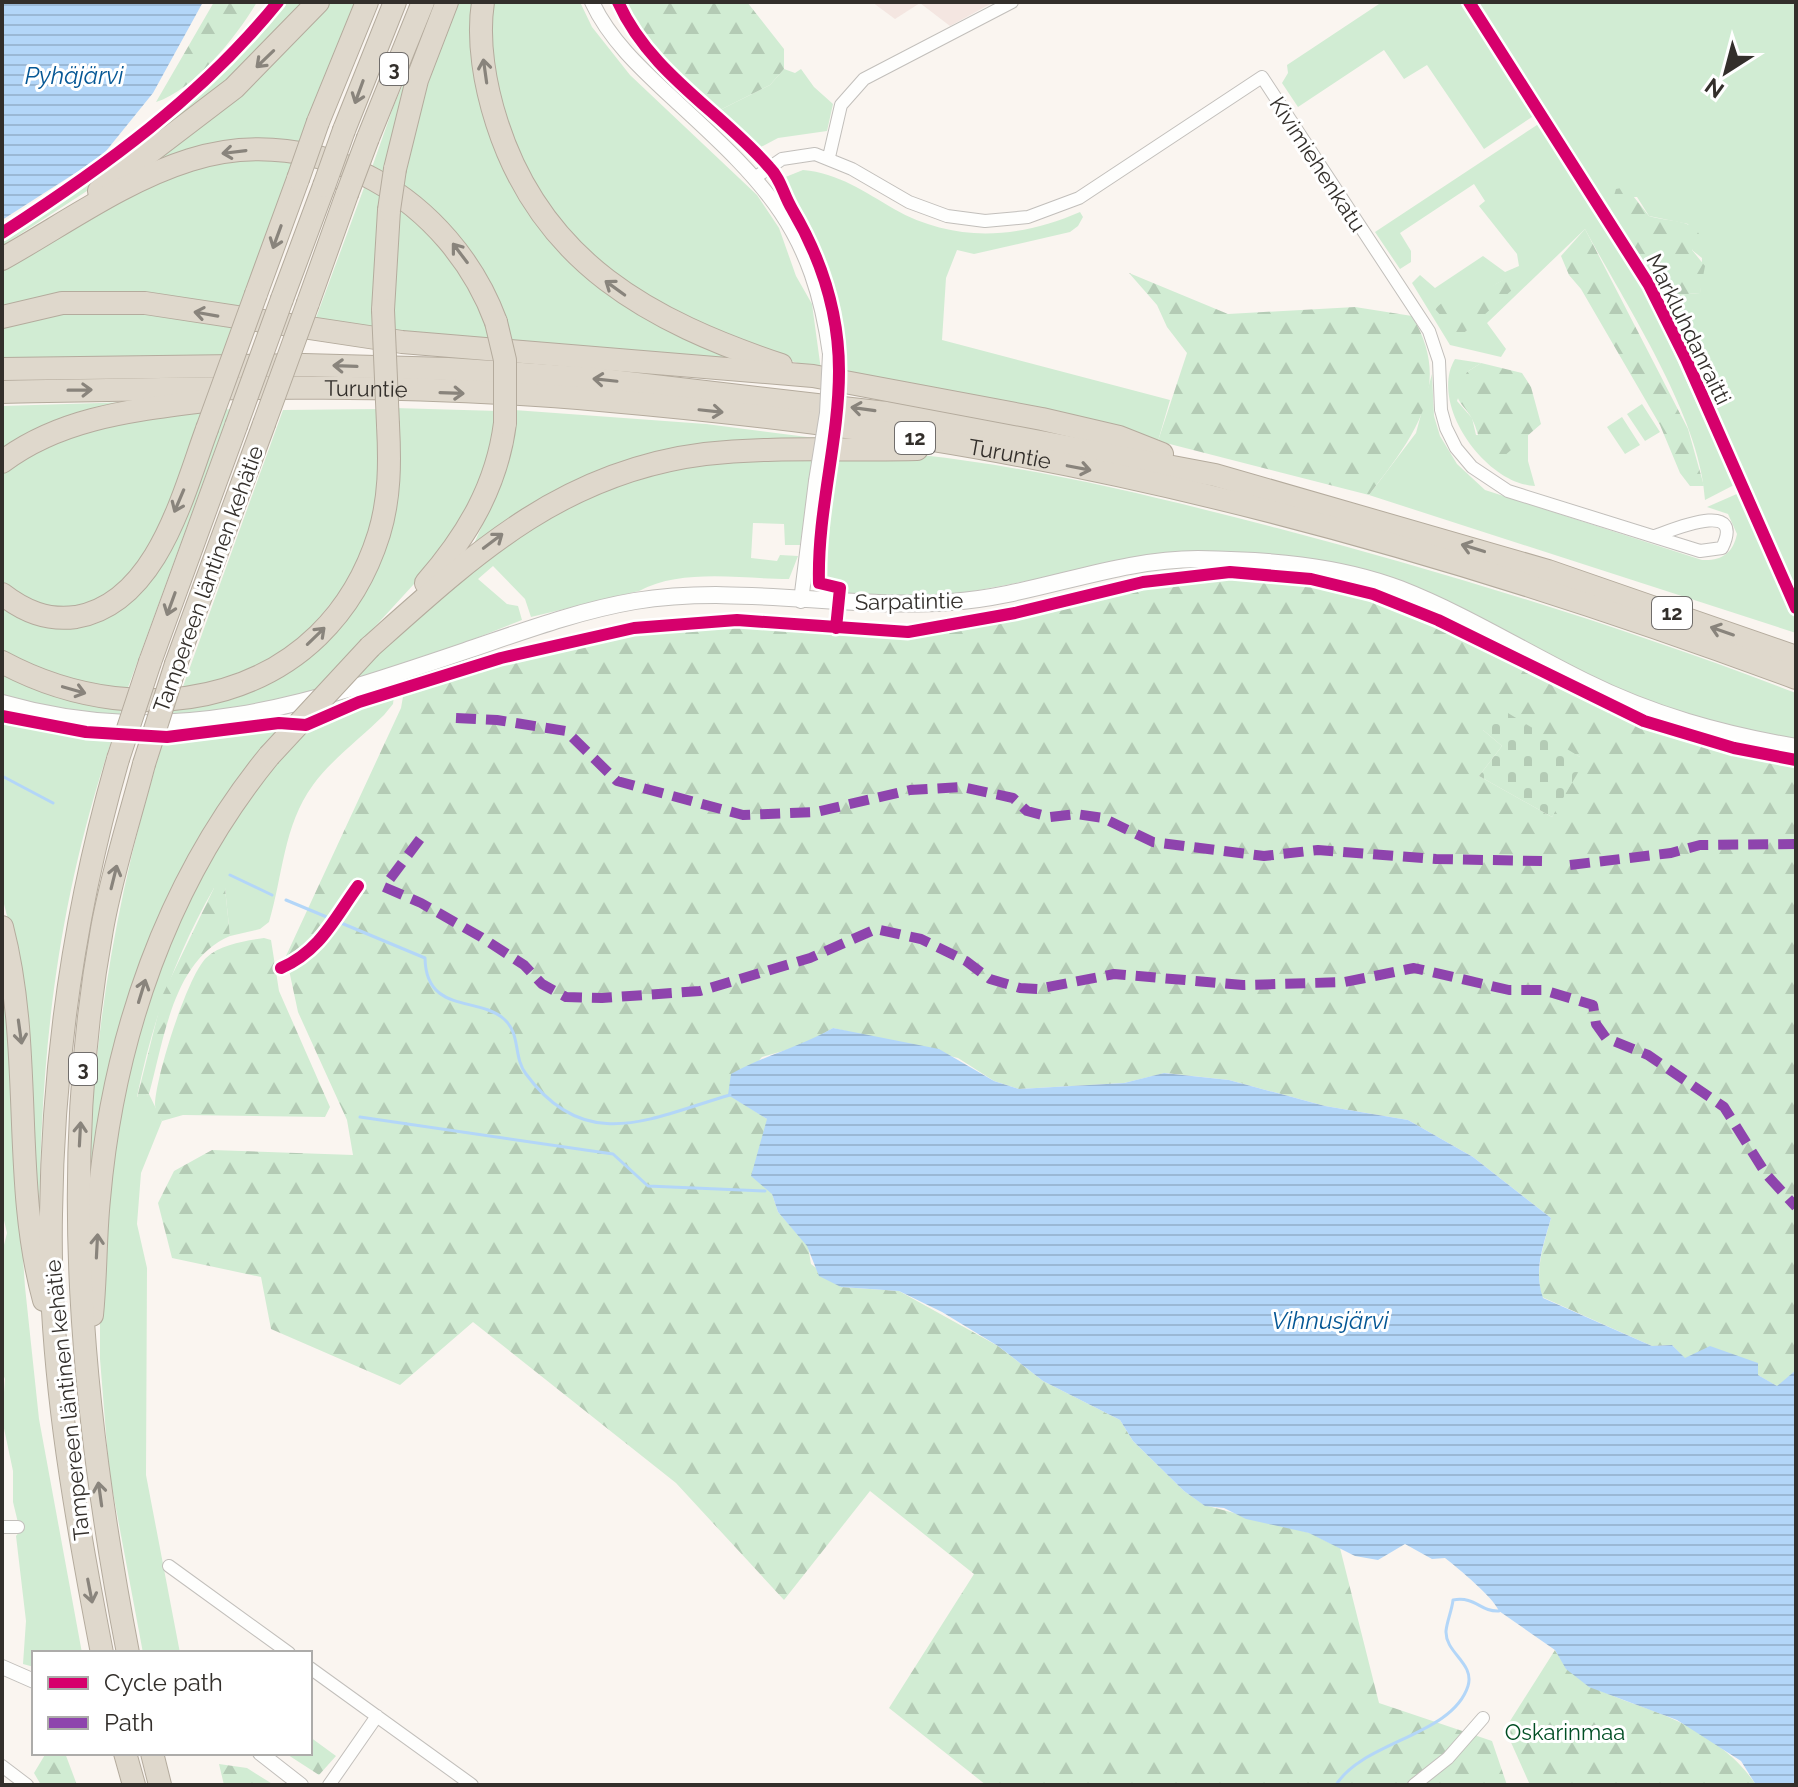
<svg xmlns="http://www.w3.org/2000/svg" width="1798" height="1787" font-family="Raleway,sans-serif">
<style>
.education{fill:#f4e6e1}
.green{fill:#d1ecd3;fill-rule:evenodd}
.forest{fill:url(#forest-firs);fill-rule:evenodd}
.cemetery{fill:url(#cemetery-stones)}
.water{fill:url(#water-rules)}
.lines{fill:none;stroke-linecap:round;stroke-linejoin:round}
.stream{stroke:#b3d6f8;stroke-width:3}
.minor-casing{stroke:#c2bfbb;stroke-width:14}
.tertiary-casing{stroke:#c2bfbb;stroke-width:16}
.secondary-casing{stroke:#c2bfbb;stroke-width:18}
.motorway-casing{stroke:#b4ab9d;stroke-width:24}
.minor{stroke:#fefefd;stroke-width:12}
.tertiary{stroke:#fefefd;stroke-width:14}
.secondary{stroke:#fefefd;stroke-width:16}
.motorway{stroke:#dfd8cc;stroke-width:22}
.tertiary-bridge-casing{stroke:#c2bfbb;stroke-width:16;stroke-linecap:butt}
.motorway-bridge-casing{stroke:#b4ab9d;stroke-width:24;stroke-linecap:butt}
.tertiary-bridge{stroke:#fefefd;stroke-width:14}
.motorway-bridge{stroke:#dfd8cc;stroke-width:22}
.quiet{stroke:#8e44ad;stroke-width:10;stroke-dasharray:20 10;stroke-linecap:butt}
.cycleway-casing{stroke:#fff;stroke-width:17}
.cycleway{stroke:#d6006c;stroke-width:12}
.oneway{stroke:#89847c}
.labels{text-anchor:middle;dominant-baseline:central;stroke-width:6;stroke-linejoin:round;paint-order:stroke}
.shield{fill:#fff;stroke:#706d6b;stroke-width:2}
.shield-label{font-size:20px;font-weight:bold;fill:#332f2b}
.street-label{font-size:22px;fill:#332f2b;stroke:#fff}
.park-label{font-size:22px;fill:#004e24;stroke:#fff}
.water-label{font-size:24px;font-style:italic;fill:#055795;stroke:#fff}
</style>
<defs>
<pattern id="forest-firs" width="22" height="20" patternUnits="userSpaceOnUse" patternTransform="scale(2)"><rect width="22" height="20" fill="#d1ecd3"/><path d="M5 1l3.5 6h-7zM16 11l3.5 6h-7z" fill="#b4cbb5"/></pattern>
<pattern id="cemetery-stones" width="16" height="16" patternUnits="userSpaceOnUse" patternTransform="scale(2)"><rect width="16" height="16" fill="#d1ecd3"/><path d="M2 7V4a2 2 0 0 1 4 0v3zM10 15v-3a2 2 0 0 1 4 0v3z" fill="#b4cbb5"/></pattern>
<pattern id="water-rules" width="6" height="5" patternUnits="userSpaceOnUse" patternTransform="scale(2)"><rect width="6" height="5" fill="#b3d6f8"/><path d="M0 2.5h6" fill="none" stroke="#9ab8d5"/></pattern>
</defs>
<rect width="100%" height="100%" fill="#faf5f0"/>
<!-- education -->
<path class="education" d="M872 2H994L950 26 920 3 895 19Z"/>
<!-- green -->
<path class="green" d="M284 2H308L269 48 110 176 2 246V238C105 169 207 100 284 2Z
M326 2H361L300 150 263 145 114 188Z
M452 2H475V42L540 226 578 270 615 300 692 340 774 369 508 345 400 187 411 133Z
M489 2H580L592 27 630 75 757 195 779 228 796 276 812 304 821 370 758 351 610 278 536 193 495 97Z
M1382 2H1463L1535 115 1484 149 1427 65 1404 79 1384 50 1298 107 1282 83 1288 73 1287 65Z
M1475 2H1796V580H1792L1662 296 1700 293 1702 258 1692 250 1695 243 1688 224 1649 216 1637 197H1616L1610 209Z
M432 18 385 178 371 170 394 105Z
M784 69 795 73 801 69 814 87 833 104 827 131 778 138 759 148 718 111 770 85Z
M1540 123 1644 288 1734 485 1705 500C1701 417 1625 304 1585 229L1487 323 1506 349 1501 357 1450 345 1412 283 1420 275 1435 288 1483 256 1505 272 1519 266 1517 254 1479 206 1485 201 1474 184 1400 233 1411 251V262L1400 269 1375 232ZM1510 277 1465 332C1472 303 1483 289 1510 277Z
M297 160 240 317 2 309V271L152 184 213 161Z
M803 170C838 173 865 192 894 209 954 243 1018 239 1080 212L1083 217 1078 226 1070 232 974 254 957 250 946 278 942 340 1170 400 1158 441 846 375C846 331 834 284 815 244 803 221 790 202 783 178Z
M365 185 385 195 376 335 313 326Z
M398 202C445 245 475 281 492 344L390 336Z
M61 312 146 313 236 328 226 359 2 360V324Z
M1455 359 1481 363 1467 372 1457 401 1472 418 1476 435 1526 436 1528 432V461L1535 486C1486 484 1428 404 1455 359Z
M1432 374 1434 416 1440 436 1457 464 1485 490 1702 560C1722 561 1733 553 1737 534L1728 514 1707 507 1739 493 1785 599 1796 614V633L1369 495 1416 433Z
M165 401 2 453V406Z
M1642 404 1660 432 1645 441 1627 414Z
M394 408 498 411 485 477 447 548 315 692 248 708 171 717 175 705 234 693 363 585Z
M230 409 126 693 74 683 2 654V604L46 625 134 596 222 410Z
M380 409 382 486 358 570 299 642 240 678 181 692 283 410Z
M514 410 706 424 815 438 814 446 699 450 472 548 503 479Z
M206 411 161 527 123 585 98 604 44 609 2 586V474C56 423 136 420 206 411Z
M1622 417 1640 445 1625 454 1607 427Z
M921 455C1041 468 1160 498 1277 528 1452 574 1626 628 1796 693V742L1660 709 1398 583 1165 555 947 596H844L839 583 822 580 824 516 834 456Z
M814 457 800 545H785L784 524 753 523 751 558 777 561 780 555 798 556 789 579C742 579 682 568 639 591L531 617 525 599 493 566 478 579 507 604 518 606 522 620 423 659 354 679 401 632 518 533 624 481 697 464Z
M2 670 123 705 119 716 43 705 2 694Z
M394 695 393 704 384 715C361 738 331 760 313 785 283 826 283 876 269 922L260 929 230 936 225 888H214C176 954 152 1022 137 1097L149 1094 162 1121 141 1173 137 1224 147 1268 146 1475 180 1653H143L109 1471 100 1359V1254L127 1061 192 880 269 772 309 727 349 709Z
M2 722 111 742C53 917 39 1071 39 1254L12 936 2 896Z
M283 729 152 941 87 1267C85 1087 109 914 163 742Z
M2 952 25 1287 39 1419 82 1653H34V1667L23 1664 26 1621 16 1536 20 1531 13 1502V1471L2 1419 5 1379 2 1372V1253L7 1233 2 1212Z"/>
<!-- forest -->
<path class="forest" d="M214 2H257C237 36 194 90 156 102Z
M623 2H747L784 49V69L770 85 718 111 650 47Z
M1626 187 1649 216C1666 222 1696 218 1701 239L1692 250 1705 266 1700 293 1662 296 1610 209 1616 189Z
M1585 229 1688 429 1704 486H1690L1680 473 1660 425 1581 289 1569 275 1561 256Z
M1129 273 1228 314 1355 307 1412 316C1455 387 1412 438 1369 495L1158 441 1187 353 1167 327 1157 305Z
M1510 276 1512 290 1465 332H1455L1435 309 1445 300 1470 309 1483 291Z
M1481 363 1522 373 1531 387 1541 424 1496 463C1478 452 1481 436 1472 419 1467 408 1458 404 1456 392L1467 372Z
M1231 576C1290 579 1348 586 1403 608 1486 641 1560 694 1643 725 1693 743 1744 753 1796 763V1370L1778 1387 1758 1375 1685 1359 1672 1345 1652 1346 1542 1297C1534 1270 1544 1244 1551 1218L1473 1157 1408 1120 1325 1106 1229 1080 1165 1073 1124 1083 1019 1089 994 1081 958 1058 833 1028 804 1045 762 1057 729 1095 767 1119 772 1194 778 1212 808 1246 811 1264 841 1287 899 1291 998 1346 1043 1381 1120 1420 1133 1441 1184 1491 1204 1505 1310 1533 1340 1548 1379 1703 1492 1741 1507 1785H986L889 1708 974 1574 870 1491 784 1600 676 1483 473 1322 400 1385 271 1329 261 1277 172 1258 158 1203 174 1171 212 1150 353 1155 347 1120 298 1012 286 956 401 708 404 691C512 659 621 623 735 624 793 624 852 640 910 636 1019 629 1122 583 1231 576ZM1483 730 1541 737 1580 757 1552 817 1479 776 1502 746Z
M214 888H225L230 936C173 960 164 1040 149 1094L137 1098 163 994Z
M264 938 271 940 279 991 330 1107 325 1117 183 1115 162 1121C159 1116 155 1110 155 1104 156 1076 187 977 206 958 221 944 245 941 264 938Z
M1555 1650C1581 1695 1631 1699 1675 1720 1706 1734 1738 1757 1756 1785H1530L1505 1729Z
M310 1737 336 1756 319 1775 285 1753H310Z
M46 1753H65L77 1785H41L34 1773Z
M219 1764 247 1768 274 1785H224Z"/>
<!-- cemetery -->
<path class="cemetery" d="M1503 710 1580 757 1583 764 1552 817 1479 776 1502 746 1483 730Z"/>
<!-- water -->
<path class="water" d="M2 2H203L153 93 102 156 2 220Z
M833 1028 939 1049 994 1081 1019 1089 1124 1083 1164 1073 1229 1080 1325 1106 1408 1120 1473 1157 1551 1218C1544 1244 1533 1270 1543 1298L1652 1346 1672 1345 1685 1358 1710 1346 1758 1363V1375L1777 1386 1796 1370V1785H1756L1741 1761 1677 1720 1589 1687 1566 1669 1555 1650 1499 1611C1493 1597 1459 1569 1445 1558L1432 1559 1405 1544 1378 1560 1355 1556 1309 1533 1246 1519 1224 1508 1205 1506 1184 1491 1133 1441 1120 1420 1043 1381 998 1346 942 1312 899 1291 841 1287 819 1276 807 1246 778 1212 772 1194 751 1176 767 1119 728 1095 731 1074C765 1055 800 1047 833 1028Z"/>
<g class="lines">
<!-- stream -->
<path class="stream" d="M2 776 53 803
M230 875 272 895
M286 900 425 958C426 1014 478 996 504 1019 521 1034 513 1057 526 1074 586 1156 653 1117 730 1095
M360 1117 613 1154 648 1186 765 1191
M1336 1785C1363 1741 1452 1736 1468 1686 1475 1663 1445 1653 1446 1631 1447 1621 1452 1610 1453 1600 1476 1596 1480 1612 1499 1611"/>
<!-- minor casing -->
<g class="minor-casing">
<path id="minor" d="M829 157 841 105 864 79 1012 2
M756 177 782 159 815 154 852 169 909 202 947 216 985 221 1028 217 1079 198 1262 77 1429 331 1439 361 1441 410 1446 428 1456 448 1472 467 1508 491 1700 551 1722 548C1746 498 1672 530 1655 536
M2 1527H18
M169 1566 289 1653
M310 1668 472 1785
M2 1766 27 1785
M329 1785 377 1716
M1414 1785 1448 1758 1483 1718"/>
</g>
<!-- tertiary casing -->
<g class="tertiary-casing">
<path id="tertiary" d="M592 2C611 43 647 74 679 104 767 185 813 230 830 354
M801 601 816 481
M2 1667 34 1681
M260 1753 301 1785"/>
</g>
<!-- secondary casing -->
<g class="secondary-casing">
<path id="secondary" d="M2 703C170 751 306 705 465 651 521 632 577 611 635 601 739 584 846 610 951 602 1035 596 1114 559 1198 559 1266 560 1337 565 1400 589 1464 614 1523 651 1584 681 1652 715 1721 734 1796 747"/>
</g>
<!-- motorway casing -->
<g class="motorway-casing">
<g id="motorway">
<path d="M483 2C477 41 485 86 497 123 542 263 650 321 781 365"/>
<path d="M318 122 367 2"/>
<path d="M344 130 395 2"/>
<path d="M368 138 423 2"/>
<path d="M395 169 417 80 447 2"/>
<path d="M99 191 234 88 318 2"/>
<path d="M2 259C63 225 123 181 190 160 319 119 451 200 496 322"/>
<path d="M256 294 298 179"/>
<path d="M282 299 324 186"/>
<path d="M308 303 347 194"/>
<path d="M383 310 389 210"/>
<path d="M2 317 62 303H145L402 342 813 376 1042 419 1119 437 1162 454"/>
<path d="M2 369 304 365 448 369 594 379 886 413 1215 475 1548 571 1796 657"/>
<path id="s1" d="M2 392C201 388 401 382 600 400 725 411 850 425 974 447 1254 496 1530 579 1796 678"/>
<path d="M2 462C63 416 138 410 212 400"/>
<path d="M426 583C467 536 497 486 505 423"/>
<path d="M2 594C24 611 47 621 76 617 157 603 183 494 207 429"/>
<path d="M370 647C473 555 561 472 705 454 775 446 847 451 917 449"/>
<path d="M2 662C145 739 327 701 379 534 390 498 390 462 388 425"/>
<path d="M150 662 236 426"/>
<path d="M176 664 264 424"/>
<path d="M2 927C34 1050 11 1180 44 1300"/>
<path d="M92 1315C96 1276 95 1238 99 1199 113 1038 167 881 269 756"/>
<path d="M102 1653C74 1509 48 1360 51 1214 53 1058 75 908 118 759"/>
<path d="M128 1653C82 1414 58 1171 102 929 112 873 130 818 144 764"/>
<path d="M125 1753 134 1785"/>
<path d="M152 1753 160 1785"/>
</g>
</g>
<!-- minor -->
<use href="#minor" class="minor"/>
<!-- tertiary -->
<use href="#tertiary" class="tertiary"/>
<!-- secondary -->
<use href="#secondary" class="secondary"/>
<!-- motorway -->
<use href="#motorway" class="motorway"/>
<!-- tertiary-bridge casing -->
<g class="tertiary-bridge-casing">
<path id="tertiary-bridge" d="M816 481 827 413 830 354"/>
</g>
<!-- motorway-bridge casing -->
<g class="motorway-bridge-casing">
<path id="motorway-bridge" d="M298 179 318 122
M324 186 344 130
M347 194 368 138
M389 210 395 169
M383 310 388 425
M496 322 505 360V423
M264 424 308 303
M236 426 282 299
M207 429 256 294
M269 756 370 647
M118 759 150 662
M144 764 176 664"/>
</g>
<!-- tertiary-bridge -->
<use href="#tertiary-bridge" class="tertiary-bridge"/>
<!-- motorway-bridge -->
<use href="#motorway-bridge" class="motorway-bridge"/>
<!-- quiet -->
<path class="quiet" d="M456 718 497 720 566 731 617 781 743 815 816 812 910 790 962 787 1013 798 1027 811 1050 817 1076 814 1103 818 1153 842 1264 856 1318 850 1436 859 1542 861
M420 839 384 887 421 903 481 937 524 965 542 984 566 997 602 998 700 991 810 958 876 929 921 939 966 961 990 979 1020 988 1038 989 1114 974 1243 985 1345 982 1414 968 1509 990H1543L1593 1005 1596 1024 1606 1038 1648 1055 1724 1107 1766 1174 1796 1207
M1570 865 1671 853 1700 845 1796 844"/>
<!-- cycleway casing -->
<g class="cycleway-casing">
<path id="cycleway" d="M618 2C650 73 719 110 769 167 781 179 783 194 792 209 821 258 839 313 839 371 839 442 817 511 819 583L840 588 836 628
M1469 2 1649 285 1686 359 1796 608
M2 233C104 167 201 97 278 2
M2 716 86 732 167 737 279 723 306 725 359 702 501 658 634 628 737 620 908 632 1015 613 1143 582 1230 572 1311 579 1373 594 1438 620 1644 721 1734 748 1796 760
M281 968C320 951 334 919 358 886"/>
</g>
<!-- cycleway -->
<use href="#cycleway" class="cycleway"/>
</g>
<!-- one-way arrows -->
<defs><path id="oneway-shaft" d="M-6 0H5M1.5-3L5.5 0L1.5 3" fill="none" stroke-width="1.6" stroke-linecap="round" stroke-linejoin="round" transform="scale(2)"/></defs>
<g class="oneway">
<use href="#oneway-shaft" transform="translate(265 59) rotate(136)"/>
<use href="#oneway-shaft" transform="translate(485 71) rotate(-98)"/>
<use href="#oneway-shaft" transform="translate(359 92) rotate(110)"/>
<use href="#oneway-shaft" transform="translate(234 152) rotate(173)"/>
<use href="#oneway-shaft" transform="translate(277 237) rotate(110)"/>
<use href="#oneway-shaft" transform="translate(460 253) rotate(-127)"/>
<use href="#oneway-shaft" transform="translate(615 288) rotate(-144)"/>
<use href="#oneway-shaft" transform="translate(206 314) rotate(-170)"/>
<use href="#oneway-shaft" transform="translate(345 366) rotate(-178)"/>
<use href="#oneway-shaft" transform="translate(605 380) rotate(-174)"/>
<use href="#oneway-shaft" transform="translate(80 390) rotate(-1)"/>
<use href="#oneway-shaft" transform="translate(452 393) rotate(2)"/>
<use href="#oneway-shaft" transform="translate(863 409) rotate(-172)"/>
<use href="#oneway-shaft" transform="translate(711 411) rotate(6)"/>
<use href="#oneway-shaft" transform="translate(1079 468) rotate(11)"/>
<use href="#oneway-shaft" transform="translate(179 501) rotate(113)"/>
<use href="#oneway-shaft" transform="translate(493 541) rotate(-37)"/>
<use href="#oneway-shaft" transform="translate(1473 548) rotate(-163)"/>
<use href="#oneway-shaft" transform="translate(171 604) rotate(110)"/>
<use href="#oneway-shaft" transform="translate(1722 631) rotate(-161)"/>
<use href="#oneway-shaft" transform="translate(316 636) rotate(-44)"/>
<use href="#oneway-shaft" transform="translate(74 690) rotate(16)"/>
<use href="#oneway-shaft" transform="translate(114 877) rotate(-76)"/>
<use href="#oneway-shaft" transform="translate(142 991) rotate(-73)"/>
<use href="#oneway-shaft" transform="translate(20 1032) rotate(82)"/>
<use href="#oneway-shaft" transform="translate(80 1134) rotate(-87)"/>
<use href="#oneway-shaft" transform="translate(97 1246) rotate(-87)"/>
<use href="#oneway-shaft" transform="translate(100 1494) rotate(-98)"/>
<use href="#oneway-shaft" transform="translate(90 1591) rotate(79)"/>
</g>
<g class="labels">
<!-- shield labels -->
<g class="shield">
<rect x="380" y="53" width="28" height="32" rx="6"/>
<rect x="895" y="422" width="40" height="32" rx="6"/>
<rect x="1652" y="597" width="40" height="32" rx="6"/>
<rect x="69" y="1053" width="28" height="32" rx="6"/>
</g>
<g class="shield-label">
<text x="394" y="69">3</text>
<text x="915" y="438">12</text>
<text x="1672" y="613">12</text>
<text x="83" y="1069">3</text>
</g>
<!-- street labels -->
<g class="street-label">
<text transform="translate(1318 164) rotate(57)">Kivimiehenkatu</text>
<text transform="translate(1689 329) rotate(64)">Markluhdanraitti</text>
<text stroke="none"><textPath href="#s1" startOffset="364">Turuntie</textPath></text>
<text stroke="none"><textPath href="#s1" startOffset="1012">Turuntie</textPath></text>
<text transform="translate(208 579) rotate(-70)">Tampereen läntinen kehätie</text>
<text transform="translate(909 601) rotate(-1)">Sarpatintie</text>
<text transform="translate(67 1400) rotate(-96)">Tampereen läntinen kehätie</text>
</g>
<!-- park labels -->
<g class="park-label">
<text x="1565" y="1732">Oskarinmaa</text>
</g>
<!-- water labels -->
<g class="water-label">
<text x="74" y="75">Pyhäjärvi</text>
<text x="1330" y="1320">Vihnusjärvi</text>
</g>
</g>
<!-- border -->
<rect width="1798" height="1787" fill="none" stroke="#332f2b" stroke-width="8"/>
<!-- legend -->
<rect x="32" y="1651" width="280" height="104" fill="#ffffff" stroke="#adacaa" stroke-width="2"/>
<rect x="48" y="1677" width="40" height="12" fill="#d6006c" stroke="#adacaa" stroke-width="2"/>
<text x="104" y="1691" font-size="24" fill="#332f2b">Cycle path</text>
<rect x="48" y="1717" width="40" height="12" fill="#8e44ad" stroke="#adacaa" stroke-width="2"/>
<text x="104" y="1731" font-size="24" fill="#332f2b">Path</text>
<!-- north arrow -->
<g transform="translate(1726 72) rotate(216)" stroke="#ffffff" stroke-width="6" paint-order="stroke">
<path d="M0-6L14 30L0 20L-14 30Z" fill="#332f2b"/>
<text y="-12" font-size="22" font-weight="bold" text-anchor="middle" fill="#332f2b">N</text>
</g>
</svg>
